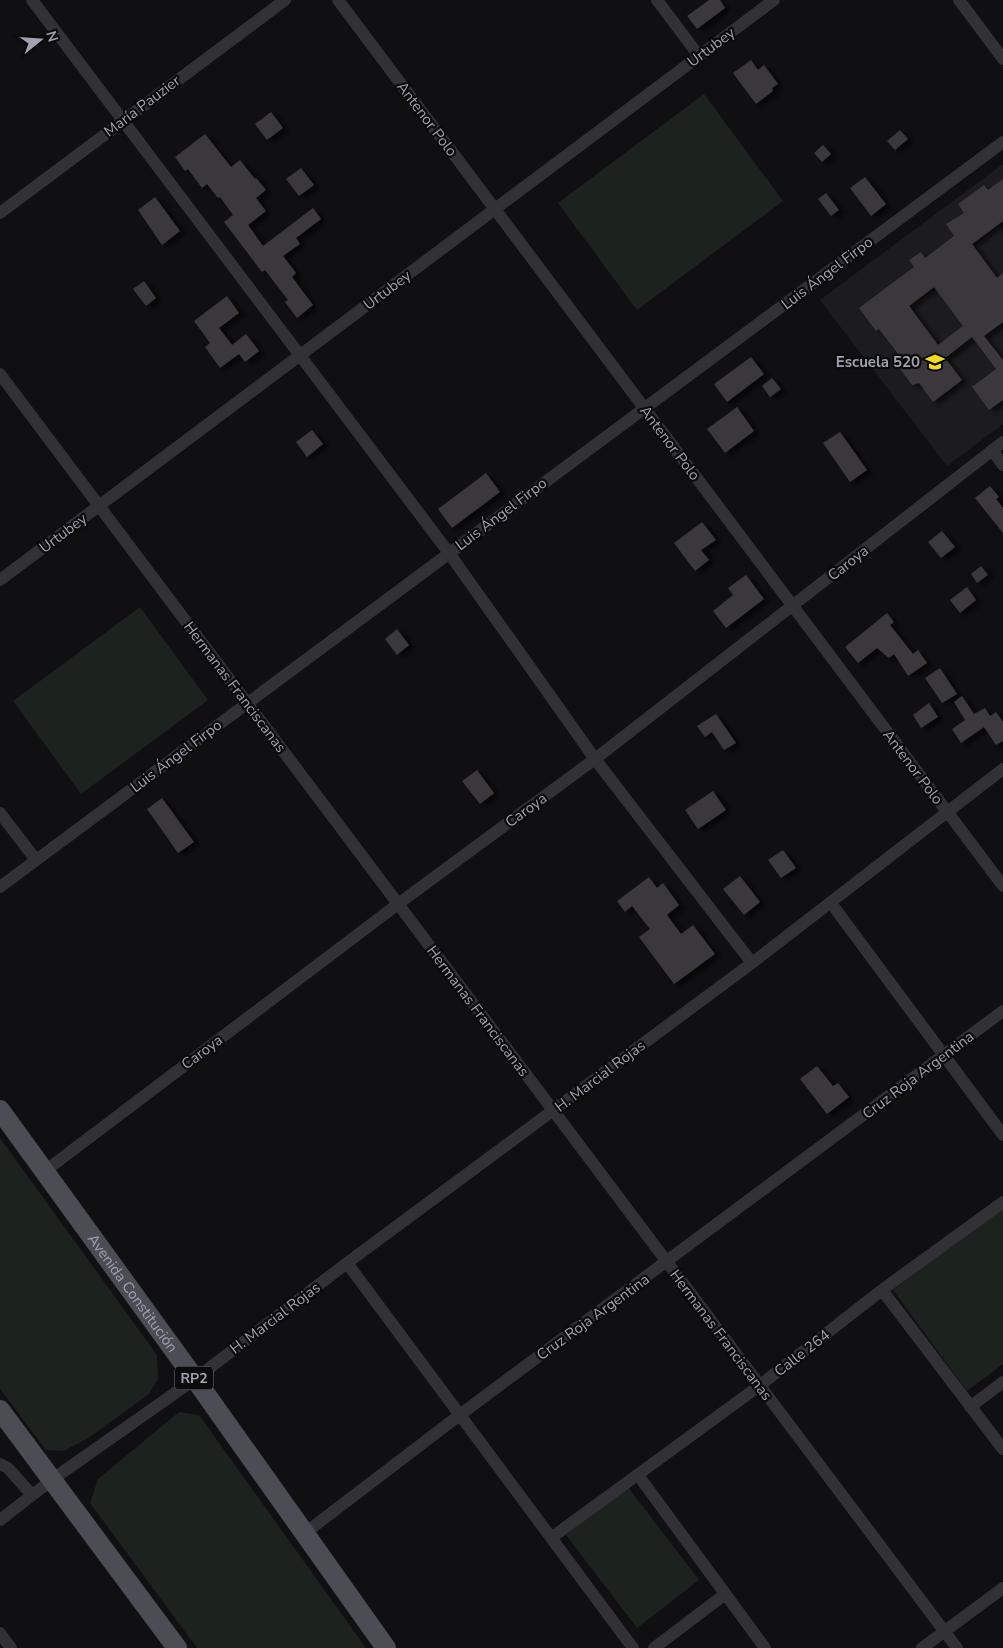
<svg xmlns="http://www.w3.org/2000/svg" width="1003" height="1648" font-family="'Nunito Sans',sans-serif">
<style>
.built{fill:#1c1c1e}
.green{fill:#1c231e}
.building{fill:#3a393e;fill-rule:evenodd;filter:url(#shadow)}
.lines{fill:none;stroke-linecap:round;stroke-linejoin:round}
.minor{stroke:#313136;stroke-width:12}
.primary{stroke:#4c4c55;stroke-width:20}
.labels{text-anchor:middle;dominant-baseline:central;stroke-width:4.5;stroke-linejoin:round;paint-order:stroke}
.shield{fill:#0b0b0c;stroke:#737580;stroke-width:1}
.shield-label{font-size:14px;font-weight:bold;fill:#a0a2b2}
.street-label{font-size:15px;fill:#a0a2b2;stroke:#0b0b0c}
.poi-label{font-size:15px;font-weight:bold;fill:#a0a2b2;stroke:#0b0b0c;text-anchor:end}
</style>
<defs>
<filter id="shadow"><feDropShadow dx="5.5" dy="3" stdDeviation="2.5" flood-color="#0009"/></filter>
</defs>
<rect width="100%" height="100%" fill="#100f11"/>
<!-- built -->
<path class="built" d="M1003 164V424L947 466 820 300Z"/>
<!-- green -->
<path class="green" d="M704 94 783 201 637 310 558 203Z
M140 607 208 700 81 794 13 701Z
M0 1138 157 1355 158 1379 149 1394 90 1437 64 1451 46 1450 0 1389Z
M1003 1208V1364L967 1391 893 1290Z
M179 1412 199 1415 366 1648H197L90 1503 98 1479Z
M628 1487 699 1580 637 1628 566 1535Z"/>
<!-- building -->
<path class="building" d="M709 0H720L725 8 697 29 687 16Z
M751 60 758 70 764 65 778 84 772 88 773 91 756 104 733 73Z
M271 112 283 128 267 140 255 124Z
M900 130 908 139 895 150 887 141Z
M205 134 231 167 240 160 255 179 256 178 266 190 256 198 266 211 248 225 263 246 313 208 321 219 296 238 300 244 283 256 296 273 292 277 313 305 297 318 285 302 288 300 265 270 262 272 224 222 233 215 220 197 218 198 207 184 202 188 188 169 185 171 175 157Z
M823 145 831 154 822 162 814 153Z
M301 168 314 185 299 196 286 179Z
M865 177 886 204 871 216 850 188Z
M1003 179V221L972 244 997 278 1003 273V322L984 336 1003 360V400L989 410 972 387 996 369 972 337 945 358 962 380 933 402 919 383 912 385 900 369 906 364 879 329 876 331 859 308 914 267 909 260 921 252 925 258 954 236 946 224 964 213 958 204 984 185 988 190ZM934 287 963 326 938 345 909 306Z
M826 193 839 210 831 216 818 199Z
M155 197 180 231 162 245 138 210Z
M144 281 156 298 146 306 133 289Z
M227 296 239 313 219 328 232 345 246 334 259 351 245 362 239 354 220 368 205 347 210 343 194 321Z
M751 357 764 374 727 402 714 384Z
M772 378 781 389 770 397 762 386Z
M737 407 754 431 725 453 707 429Z
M312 430 323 444 307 457 296 442Z
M840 432 867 470 850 482 823 443Z
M486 473 500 492 452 528 438 509Z
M990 486 999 497 996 499 1003 508V533L975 498Z
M702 522 716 540 701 550 709 560 695 571 674 543Z
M942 531 955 547 941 558 928 542Z
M981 566 988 575 977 583 971 574Z
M746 575 764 599 726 628 713 611 733 595 728 588Z
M967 587 976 600 960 613 950 600Z
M887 613 894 622 890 625 913 654 918 650 927 663 908 676 894 654 889 658 877 648 858 663 845 647Z
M397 629 409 645 397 655 385 639Z
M940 668 957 694 942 703 925 678Z
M962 696 974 714 985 708 990 716 996 712 1003 722V741L996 745 984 727 961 743 952 729 965 720 954 702Z
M929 703 938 717 921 728 913 715Z
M716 714 736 743 724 750 712 732 705 737 697 726Z
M477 770 494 793 480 804 462 781Z
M713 791 726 810 698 829 685 810Z
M162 798 194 842 178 853 147 809Z
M783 850 796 868 781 878 768 860Z
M740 876 760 902 744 915 723 889Z
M649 877 657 888 663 883 679 905 667 915 681 934 693 925 715 954 674 984 639 937 650 929 632 906 625 912 617 901Z
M817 1066 833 1086 838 1083 849 1097 827 1114 800 1079Z"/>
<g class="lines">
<!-- minor -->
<path class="minor" d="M32 0 449 553 595 759 752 963
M338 0 1003 886
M657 0 699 56
M959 0 1003 59
M0 213 285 0
M0 374 957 1648
M992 450 1003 465
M0 580 774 0
M0 813 36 860
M0 887 1003 142
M831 903 1003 1135
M45 1171 398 904 595 759 1003 442
M347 1263 633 1648
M882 1290 1003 1449
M970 1407 1003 1382
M0 1464 8 1468 32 1495
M638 1475 765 1648
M0 1520 53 1479 195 1379 347 1263 752 963 1003 769
M305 1533 461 1414 1003 1011
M551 1538 759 1386 882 1290 1003 1202
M0 1633 11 1648
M654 1648 724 1595
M922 1648 1003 1588"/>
<!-- primary -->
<g class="primary">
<path id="s1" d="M0 1110 195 1379 386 1648"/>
<path d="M0 1410 177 1648"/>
</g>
</g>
<!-- icons -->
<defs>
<g id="school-bare" transform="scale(1.5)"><path d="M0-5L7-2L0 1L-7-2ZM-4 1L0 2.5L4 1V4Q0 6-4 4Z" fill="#f2da26" stroke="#0b0b0c" stroke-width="2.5" paint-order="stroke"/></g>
</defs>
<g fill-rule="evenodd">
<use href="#school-bare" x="935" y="362"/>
</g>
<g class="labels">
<!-- shield labels -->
<rect class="shield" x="175" y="1366.5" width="38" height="23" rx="4"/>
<g class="shield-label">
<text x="194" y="1378">RP2</text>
</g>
<!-- street labels -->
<g class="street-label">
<text transform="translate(711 47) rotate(-37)">Urtubey</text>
<text transform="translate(142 106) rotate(-37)">María Pauzier</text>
<text transform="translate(427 119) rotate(53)">Antenor Polo</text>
<text transform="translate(827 273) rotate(-37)">Luis Ángel Firpo</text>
<text transform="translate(387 290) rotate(-37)">Urtubey</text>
<text transform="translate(670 443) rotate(53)">Antenor Polo</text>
<text transform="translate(501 514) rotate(-37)">Luis Ángel Firpo</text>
<text transform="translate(63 533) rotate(-37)">Urtubey</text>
<text transform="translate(848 563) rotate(-38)">Caroya</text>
<text transform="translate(235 687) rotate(53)">Hermanas Franciscanas</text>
<text transform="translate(176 756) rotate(-37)">Luis Ángel Firpo</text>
<text transform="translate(913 767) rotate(53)">Antenor Polo</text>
<text transform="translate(526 810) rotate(-36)">Caroya</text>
<text transform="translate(478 1011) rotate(53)">Hermanas Franciscanas</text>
<text transform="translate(202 1052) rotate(-37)">Caroya</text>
<text transform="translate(918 1075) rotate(-37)">Cruz Roja Argentina</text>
<text transform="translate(600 1076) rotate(-37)">H. Marcial Rojas</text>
<text stroke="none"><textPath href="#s1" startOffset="226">Avenida Constitución</textPath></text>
<text transform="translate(593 1317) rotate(-36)">Cruz Roja Argentina</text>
<text transform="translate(275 1318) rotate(-37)">H. Marcial Rojas</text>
<text transform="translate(721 1335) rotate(53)">Hermanas Franciscanas</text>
<text transform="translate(802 1353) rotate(-38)">Calle 264</text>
</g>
<!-- poi labels -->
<g class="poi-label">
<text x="920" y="362">Escuela 520</text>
</g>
</g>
<!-- north arrow -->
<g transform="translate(40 40) rotate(73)" stroke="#0b0b0c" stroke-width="4" paint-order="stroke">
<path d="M0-4L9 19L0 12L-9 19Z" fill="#a0a2b2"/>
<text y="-8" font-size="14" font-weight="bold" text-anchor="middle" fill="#a0a2b2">N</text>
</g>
</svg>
